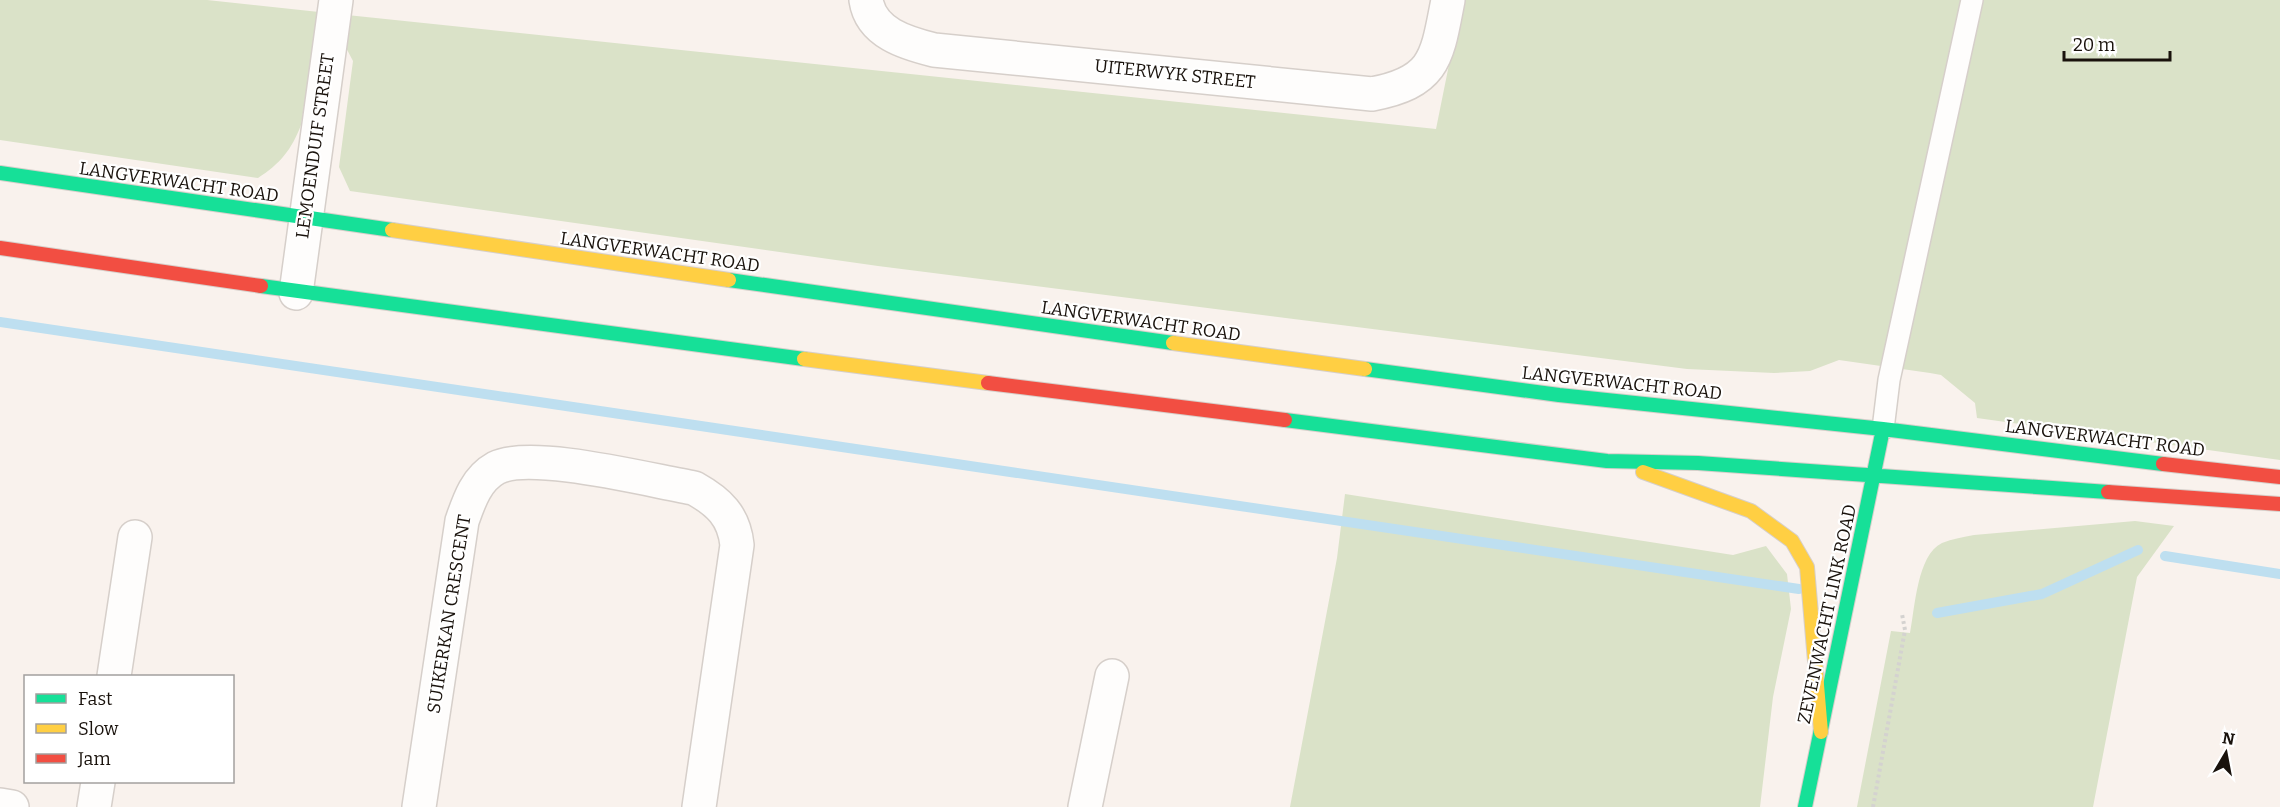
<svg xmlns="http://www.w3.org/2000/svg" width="2280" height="807" font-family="Bitter,serif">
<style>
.green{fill:#dae2c8}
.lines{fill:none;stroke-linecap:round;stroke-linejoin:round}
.stream{stroke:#bedff0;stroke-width:10}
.lane-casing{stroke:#d6cfca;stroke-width:24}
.street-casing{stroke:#d6cfca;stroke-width:36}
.fast-casing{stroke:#d6cfca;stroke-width:16}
.slow-casing{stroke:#d6cfca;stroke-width:16}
.jam-casing{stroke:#d6cfca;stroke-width:16}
.path{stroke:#d4d2d0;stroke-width:4;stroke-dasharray:3 3;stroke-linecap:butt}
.lane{stroke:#fefdfc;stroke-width:21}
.street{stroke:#fefdfc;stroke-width:33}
.fast{stroke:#16e098;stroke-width:14}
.slow{stroke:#ffcf43;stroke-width:14}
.jam{stroke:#f24e42;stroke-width:14}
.labels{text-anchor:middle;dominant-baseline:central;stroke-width:4.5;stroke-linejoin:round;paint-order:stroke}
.street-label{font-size:18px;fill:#19120c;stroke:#fff}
</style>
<rect width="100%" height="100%" fill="#f9f2ed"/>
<!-- green -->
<path class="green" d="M0 0H207L319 12 301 125C292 149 280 164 258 178L0 140Z
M1462 0H2280V460L1977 418 1975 403 1941 375 1930 373 1839 360 1810 371 1774 373 1687 369 878 266 350 191 339 167 353 61 343 42 347 15 1436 129Z
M1345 494 1733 555 1766 546 1787 574 1791 609 1773 697 1760 807H1290L1337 558Z
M2135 521 2174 526 2137 577 2093 807H1857L1891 631 1910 633C1915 608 1917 555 1942 543 1952 539 1964 537 1974 535Z"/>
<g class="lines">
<!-- stream -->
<path class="stream" d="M0 322 1799 589
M2165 556 2280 574
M1937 613 2042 594 2138 550"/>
<!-- lane casing -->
<g class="lane-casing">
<path id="lane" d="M1883 429 1889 380 1972 0"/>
</g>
<!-- street casing -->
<g class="street-casing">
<path id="street" d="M866 0C871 33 906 43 934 50L1372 94C1436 82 1437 57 1448 0
M296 293 336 0
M114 676 135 537
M0 805 12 807
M94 807 98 782
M419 807 462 521C469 501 476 479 496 468 531 450 652 481 694 488 719 502 734 516 737 545L699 807
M1085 807 1112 676"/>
</g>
<!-- fast casing -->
<g class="fast-casing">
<path id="fast" d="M0 173 392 230
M729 280 1173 343
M261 286 804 359
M1365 369 1559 395 1883 429 2163 464
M1285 420 1607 461 1698 463 2108 492
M1805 807 1883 429"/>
</g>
<!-- slow casing -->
<g class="slow-casing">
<path id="slow" d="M392 230 729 280
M1173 343 1365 369
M804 359 988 383
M1643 472 1751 511 1792 541 1807 567 1821 732"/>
</g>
<!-- jam casing -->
<g class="jam-casing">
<path id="jam" d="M0 248 261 286
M988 383 1285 420
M2163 464 2280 477
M2108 492 2280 504"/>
</g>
<!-- path -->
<path class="path" d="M1873 807 1905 630 1902 614"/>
<!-- lane -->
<use href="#lane" class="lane"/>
<!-- street -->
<use href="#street" class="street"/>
<!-- fast -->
<use href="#fast" class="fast"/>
<!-- slow -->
<use href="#slow" class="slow"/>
<!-- jam -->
<use href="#jam" class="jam"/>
</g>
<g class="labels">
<!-- street labels -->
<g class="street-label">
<text transform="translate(1175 74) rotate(6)">UITERWYK STREET</text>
<text transform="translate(315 146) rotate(-82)">LEMOENDUIF STREET</text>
<text transform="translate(179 182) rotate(8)">LANGVERWACHT ROAD</text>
<text transform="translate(660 252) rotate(8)">LANGVERWACHT ROAD</text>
<text transform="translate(1141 321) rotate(8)">LANGVERWACHT ROAD</text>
<text transform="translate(1622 383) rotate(6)">LANGVERWACHT ROAD</text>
<text transform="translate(2105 438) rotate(7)">LANGVERWACHT ROAD</text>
<text transform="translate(449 614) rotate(-81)">SUIKERKAN CRESCENT</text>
<text transform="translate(1827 614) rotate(-78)">ZEVENWACHT LINK ROAD</text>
</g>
</g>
<!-- legend -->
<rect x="24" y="675" width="210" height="108" fill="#ffffff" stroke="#a3a09e" stroke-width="1.5"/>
<rect x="36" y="694" width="30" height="9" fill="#16e098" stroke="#a3a09e" stroke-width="1.5"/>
<text x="78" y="705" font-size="18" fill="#19120c">Fast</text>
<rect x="36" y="724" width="30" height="9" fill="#ffcf43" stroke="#a3a09e" stroke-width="1.5"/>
<text x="78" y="735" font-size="18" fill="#19120c">Slow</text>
<rect x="36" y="754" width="30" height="9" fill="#f24e42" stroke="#a3a09e" stroke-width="1.5"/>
<text x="78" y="765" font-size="18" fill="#19120c">Jam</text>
<!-- north arrow -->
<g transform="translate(2226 753) rotate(10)" stroke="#ffffff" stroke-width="4.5" paint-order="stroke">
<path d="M0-4.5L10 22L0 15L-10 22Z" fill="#19120c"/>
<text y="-9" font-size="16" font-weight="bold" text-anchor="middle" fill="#19120c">N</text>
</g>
<!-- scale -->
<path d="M2064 51v9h106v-9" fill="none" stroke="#19120c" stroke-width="3"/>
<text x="2073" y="51" font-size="18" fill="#19120c" stroke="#ffffff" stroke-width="4.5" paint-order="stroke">20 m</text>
</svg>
